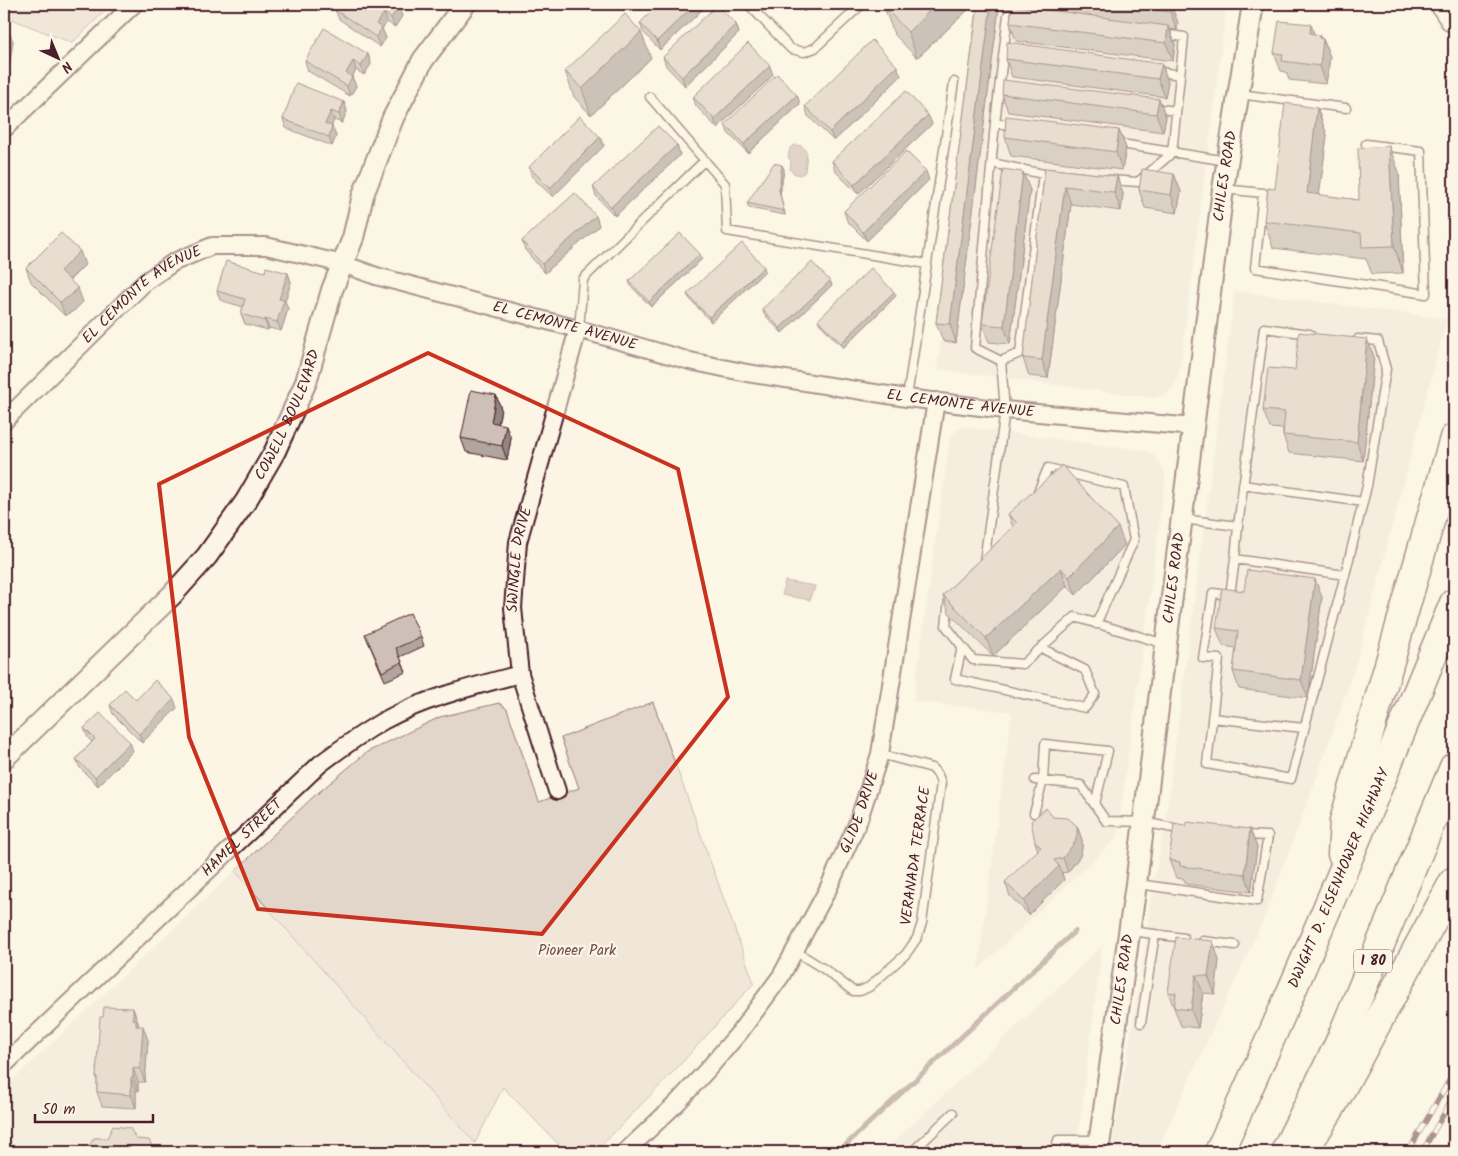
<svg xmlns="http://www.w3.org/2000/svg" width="1458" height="1156" font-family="Kalam,sans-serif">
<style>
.built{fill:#eee5d7}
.green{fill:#e2d5ca;stroke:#967a7a}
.water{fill:#c0aca5;stroke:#917474}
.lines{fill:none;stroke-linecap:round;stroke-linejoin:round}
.stream{stroke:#917474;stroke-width:5}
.service-casing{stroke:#4a1f2b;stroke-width:11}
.minor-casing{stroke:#4a1f2b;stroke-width:20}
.tertiary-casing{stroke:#4a1f2b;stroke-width:24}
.motorway-casing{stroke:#4a1f2b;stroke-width:31}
.service{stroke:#fcf5e5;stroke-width:8}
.minor{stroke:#fcf5e5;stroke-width:16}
.tertiary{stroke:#fcf5e5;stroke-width:20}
.motorway{stroke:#fcf5e5;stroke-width:28}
.rail-casing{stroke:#4a1f2b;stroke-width:5.5}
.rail{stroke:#fcf5e5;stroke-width:4;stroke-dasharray:11;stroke-linecap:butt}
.wall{fill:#b2a59d;stroke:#4a1f2b}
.shaded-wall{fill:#918680;stroke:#4a1f2b}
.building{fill:#cfc0b7;stroke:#4a1f2b}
.marked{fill:none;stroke:#c8321e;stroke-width:4;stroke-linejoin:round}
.labels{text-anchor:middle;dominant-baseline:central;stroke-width:4.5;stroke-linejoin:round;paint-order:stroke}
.shield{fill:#fcf5e5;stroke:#7f5f63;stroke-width:1}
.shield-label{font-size:14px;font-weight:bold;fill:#4a1f2b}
.street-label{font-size:15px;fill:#4a1f2b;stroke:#fcf5e5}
.park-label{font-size:15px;fill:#704c53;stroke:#fcf5e5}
</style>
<rect width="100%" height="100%" fill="#fcf5e5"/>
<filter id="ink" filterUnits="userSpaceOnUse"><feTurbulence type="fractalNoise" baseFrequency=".02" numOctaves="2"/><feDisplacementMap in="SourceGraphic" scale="10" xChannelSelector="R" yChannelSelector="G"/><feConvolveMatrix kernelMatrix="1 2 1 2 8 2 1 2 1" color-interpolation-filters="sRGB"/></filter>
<g filter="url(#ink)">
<!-- built -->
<path class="built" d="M987 4H1227L1180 368 1175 384 1171 390 1165 394 1154 398 937 369Z
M1235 291 1447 319 1356 663 1318 774 1264 918 1156 1152H1111L1143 962 1150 903 1166 816Z
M964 427 1140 450 1150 452 1159 461 1165 473V481L1117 838 978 969 1012 712 913 701 950 439 954 432Z
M235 871 475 1143 465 1152H4V1088Z
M1102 946 1076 1152H883Z"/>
<!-- green -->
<path class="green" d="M4 4H112L72 43 4 16Z
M653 702 754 983 676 1069 595 1152H566L503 1087 475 1143 235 871 312 798 367 752 440 717 499 703 507 709 539 802 579 788 561 738Z"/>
<!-- water -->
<path class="water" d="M795 145 802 146 807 153 805 172 800 175 795 174 790 170 791 161 788 157 790 148Z
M785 581 815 586 814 591H812L810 600 782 595Z"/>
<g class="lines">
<!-- stream -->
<path class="stream" d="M838 1152 1075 931"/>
<!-- service casing -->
<g class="service-casing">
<path id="service" d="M748 4 791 49 804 52 815 48 862 4
M1155 71 1180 75
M1239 94 1346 108
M650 97 725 184 727 231 927 264
M1153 108 1176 111
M995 123 1008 15 1020 16
M1115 143 1227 161
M992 163 1043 174 1020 353 1001 361
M1110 180 1138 182 1172 153 1184 37 1163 34
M1223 189 1263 193 1255 268 1426 294 1421 151 1366 144
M579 329 583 279 705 160
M907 398 954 82
M1243 485 1363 502
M1037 494 1048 468 1124 487 1134 540 1096 624
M1182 519 1238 526 1264 328 1310 334
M1235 559 1238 526
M984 562 1005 410 1001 361 975 348 995 123 1015 126
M1345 575 1291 779 1207 764 1219 659 1203 658 1213 593 1230 595 1235 559 1345 575 1367 486 1386 369 1378 341 1358 339
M949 599 946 626 973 660 1023 664 1075 617 1165 644
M962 647 955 679 1085 708 1095 694 1085 670 1041 648
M1212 718 1304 728
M1035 780 1081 785 1106 821 1143 822 1183 830
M1034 813 1043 781 1045 744 1108 751 1095 804
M1138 884 1257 901 1268 836 1244 835
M1131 931 1184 938
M1203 941 1235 945
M795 951 824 969 853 991H860L869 987 906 954 917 938 922 923 941 783 938 775 932 768 880 754
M1141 1023 1155 934
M912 1152 953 1113
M1055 1152 1058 1140H1099"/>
</g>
<!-- minor casing -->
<g class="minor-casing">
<g id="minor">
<path d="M4 129 134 4"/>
<path id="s1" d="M4 421 145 282 174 262 212 246H266L343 264 376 276 578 329 690 361 747 373 907 398 1005 410 1194 427"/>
<path id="s2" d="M557 791 520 674 513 608 518 542 578 329"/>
<path id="s3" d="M4 1065 320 764C340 749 361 734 383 721 425 698 475 686 520 674"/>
<path id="s4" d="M625 1152 677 1103 708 1069 739 1033 781 976 828 889 858 822 880 754 936 401"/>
</g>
</g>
<!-- tertiary casing -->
<g class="tertiary-casing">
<g id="tertiary">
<path id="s5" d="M4 758 172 595 207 556 246 501 275 451 306 382 332 290 353 238 363 195 393 118 423 60 465 4"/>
<path id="s6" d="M1098 1152 1136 884 1223 189 1253 4"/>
</g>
</g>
<!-- motorway casing -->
<g class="motorway-casing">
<g id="motorway">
<path d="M1445 4 1454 18"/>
<path d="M1342 854 1344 821 1454 438"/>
<path id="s7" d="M1219 1152C1303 972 1378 787 1454 603"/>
<path d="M1285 1152 1338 1046 1454 767"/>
<path d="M1303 1152 1333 1104 1454 881"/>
</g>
</g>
<!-- service -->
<use href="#service" class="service"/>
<!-- minor -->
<use href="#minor" class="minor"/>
<!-- tertiary -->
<use href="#tertiary" class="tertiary"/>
<!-- motorway -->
<use href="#motorway" class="motorway"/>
<!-- rail casing -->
<g class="rail-casing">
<path id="rail" d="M1408 1152 1454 1072
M1422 1152 1454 1096"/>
</g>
<!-- rail -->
<use href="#rail" class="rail"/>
</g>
<!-- wall -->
<path class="wall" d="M340 4 402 16 395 27 387 22 382 29 386 38 380 47 339 19 335 10Z
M796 4H815L809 9 808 8 804 12Z
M974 4 917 58 894 34 884 7Z
M978 4H1161L1171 5 1178 23 1177 30 1170 29 1175 44 1173 61 1016 41 1010 23 1011 9 999 7 956 343 943 341 936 323Z
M1178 4H1207L1206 9 1178 5Z
M707 5 660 50 643 32 640 23Z
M736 24 739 33 685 86 666 66 663 57Z
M4 25 6 31 13 41 8 74 4 73Z
M1314 34 1319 35 1321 38 1323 39 1330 57 1326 84 1289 80 1286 72 1281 71 1274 53Z
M368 54 371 64 364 75 356 70 352 77 356 86 350 96 308 71 305 61Z
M651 58 591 115 574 97 565 71Z
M1006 59 1162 64 1168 82 1165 97 1012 77Z
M773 75 717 128 696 106 693 97Z
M901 76 834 141 808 116 805 106Z
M1002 94 1159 99 1166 117 1163 132 1008 112Z
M797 95 800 104 748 153 728 133 725 124Z
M344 102 347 111 342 123 334 120 331 126 336 136 332 146 286 128 283 119Z
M1317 108 1327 135 1319 195 1359 200 1399 172 1403 273 1372 274 1366 259 1273 248 1264 221 1275 189Z
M928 115 932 124 858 194 835 171 832 161Z
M1119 130 1126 148 1122 170 1011 156 1005 137Z
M600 137 604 146 553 197 532 177 529 167Z
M677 145 680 155 615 216 596 196 593 187Z
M1045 168 1117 176 1123 194 1121 211 1071 204 1048 378 1029 376 1023 358Z
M784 169 780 195 785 215 749 208 747 203Z
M1174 174 1181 192 1177 213 1145 208 1139 190Z
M929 180 867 241 847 221 844 211Z
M1030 190 1010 344 989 342 982 324Z
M596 216 599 226 545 273 525 250 522 241Z
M700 254 702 259 651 307 631 286 629 281Z
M85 265 70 280 83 302 75 310 65 316 31 282 26 268Z
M765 271 711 322 689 298 687 294Z
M265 272 288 273 291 282 285 301 288 309 281 331 269 328 268 330 245 324 241 314 243 307 220 300 217 291Z
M830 281 832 285 782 333 764 314 762 309Z
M894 292 896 296 843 348 820 324 818 320Z
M1367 339 1374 357 1363 461 1289 453 1283 435V429L1270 428 1263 410 1295 370Z
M496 395 501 409 498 423 511 439 507 460 466 452 461 438Z
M1008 514 1125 545 1076 595 1067 586 993 656 949 613 943 595 1013 527Z
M1244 591 1322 597 1308 698 1239 689 1233 671 1236 648 1223 646 1216 628Z
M365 634 421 637 424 646 400 657 406 672 385 681Z
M136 700 177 708 142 743 113 714 110 705Z
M84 728 133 751 98 786 80 768 76 759 92 742 88 738Z
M1053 817 1077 826 1082 840V848L1080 856 1068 872 1062 873 1064 880 1029 915 1010 896 1005 882 1038 851 1035 842Z
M1257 847 1251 892 1186 884 1184 879 1176 878 1169 860Z
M1219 960 1215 994 1203 993 1198 1028 1181 1026 1168 992Z
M138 1022V1026L148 1040 145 1082H138V1091H136V1108L102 1106 97 1092V1079L96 1076Z"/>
<!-- shaded-wall -->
<path class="shaded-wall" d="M695 4H706L707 5 660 50 657 41Z
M801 4H806L808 8 804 12Z
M807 4H815L809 9Z
M936 4H974L917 58 908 32Z
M991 4H998L999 7 956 343 950 324Z
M1171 5 1178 23 1177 30 1170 12Z
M399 7 402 16 395 27 391 18Z
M384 13 387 22 382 29 386 38 380 47 376 37V24Z
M736 24 739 33 685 86 682 77Z
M1311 24 1317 43 1310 33Z
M1168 26 1175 44 1173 61 1166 43Z
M9 32 13 41 8 74 5 65Z
M641 32 651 58 591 115 582 89Z
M1319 35 1323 44V39L1330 57 1326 84 1320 66Z
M368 54 371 64 364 75 361 66Z
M353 61 356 70 352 77 356 86 350 96 347 86 346 73Z
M1162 64 1168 82 1165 97 1158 79Z
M770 66 773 75 717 128 714 119Z
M897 66 901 76 834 141 830 132Z
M797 95 800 104 748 153 744 144Z
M1159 99 1166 117 1163 132 1156 114Z
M344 102 347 111 342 123 339 114Z
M1317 108 1327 135 1316 220 1307 193Z
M331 111 334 120 329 133 325 124Z
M928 115 932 124 858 194 854 185Z
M332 126 336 136 332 146 329 137Z
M1119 130 1126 148 1122 170 1116 152Z
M600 137 604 146 553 197 550 188Z
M677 145 680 155 615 216 611 207Z
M1389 146 1399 172 1403 273 1394 246Z
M782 165 784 169 780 195 785 215 779 190Z
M926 171 929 180 867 241 863 232Z
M1023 172 1030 190 1010 344 1004 326Z
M1174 174 1181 192 1177 213 1171 195Z
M1117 176 1123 194 1121 211 1114 192Z
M1065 186 1071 204 1048 378 1042 360Z
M596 216 599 226 545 273 542 264Z
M80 251 85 265 65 284 60 271Z
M700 254 702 259 651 307 649 302Z
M764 267 765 271 711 322 709 317Z
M288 273 291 282 285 301 288 309 281 331 277 322 279 299Z
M830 281 832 285 782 333 780 328Z
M78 288 83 302 75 310 65 316 60 302Z
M894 292 896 296 843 348 841 343Z
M265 319 269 328 268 330 265 321Z
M1367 339 1374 357 1363 461 1357 442Z
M496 395 501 409 496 436 491 422Z
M506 425 511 439 507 460 502 446Z
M1118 527 1125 545 1076 595 1069 577Z
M1061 568 1067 586 993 656 986 638Z
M1315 579 1322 597 1308 698 1301 680Z
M174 699 177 708 142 743 139 734Z
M130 742 133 751 98 786 95 777Z
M1077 826 1082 840V848L1080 856 1068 872 1063 858Z
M1250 829 1257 847 1251 892 1245 874Z
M1059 866 1064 880 1029 915 1024 901Z
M1213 941 1219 960 1215 994 1208 976Z
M1196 975 1203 993 1198 1028 1191 1010Z
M133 1008 138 1022V1024L141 1033 138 1031 133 1019Z
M143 1026 148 1040 145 1082 140 1069Z
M133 1068 138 1082V1091L133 1077Z
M131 1078 136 1091V1108L131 1095Z"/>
<!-- building -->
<path class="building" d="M340 4H394L399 7 391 18 384 13 376 24 382 28 376 37 335 10Z
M659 4H695L657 41 640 23Z
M888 4H936L908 32 884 7Z
M978 4H991L950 324 936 323Z
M1107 4H1161L1171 5 1170 12Z
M717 5 736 24 682 77 663 57Z
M1012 5 1168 26 1166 43 1010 23Z
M625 14 641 32 582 89 565 71Z
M1279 21 1311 24 1310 33 1319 35V38L1323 39 1320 66 1282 61 1283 54 1274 53Z
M324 28 368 54 361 66 353 61 346 73 352 77 347 86 305 61Z
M4 31 9 32 5 65 4 64Z
M872 40 897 66 830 132 805 106Z
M1007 42 1162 64 1158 79 1006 59Z
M748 43 770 66 714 119 693 97Z
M777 74 797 95 744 144 725 124Z
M1003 80 1159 99 1156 114 1002 94Z
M296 83 344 102 339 114 331 111 325 124 332 126 329 137 283 119Z
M906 91 928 115 854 185 832 161Z
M1285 103 1317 108 1307 193 1359 200 1358 148 1389 146 1394 246 1362 247 1361 233 1264 221 1268 188 1275 189Z
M580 116 600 137 550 188 529 167Z
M1006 116 1119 130 1116 152 1005 137Z
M658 126 677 145 611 207 593 187Z
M906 151 926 171 863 232 844 211Z
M774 163 782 165 779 190 784 211 747 203Z
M1045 168 1117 176 1114 192 1065 186 1042 360 1023 358Z
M1003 169 1023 172 1004 326 982 324Z
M1142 169 1174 174 1171 195 1139 190Z
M575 193 596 216 542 264 522 241Z
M61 233 80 251 60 271 78 288 70 296 60 302 26 268Z
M680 233 700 254 649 302 629 281Z
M742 243 764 267 709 317 687 294Z
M226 261 265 272 266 267 288 273 279 299 284 300 277 322 265 319V321L241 314 245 299 217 291Z
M812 262 830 281 780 328 762 309Z
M871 268 894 292 841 343 818 320Z
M1299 332 1367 339 1357 442 1283 435 1285 412 1263 410 1268 368 1295 370Z
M471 390 496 395 491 422 506 425 502 446 461 438Z
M1062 465 1118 527 1069 577 1061 568 986 638 943 595 1017 523 1008 514Z
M1247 570 1315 579 1301 680 1233 671 1238 631 1216 628 1222 588 1244 591Z
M410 613 421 637 396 648 402 662 382 672 365 634Z
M155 680 174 699 139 734 110 705 125 689 136 700Z
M100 713 130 742 95 777 76 759 95 739 84 728Z
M1046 808 1053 817 1068 818 1077 826V835L1075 842 1063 858 1054 860 1059 866 1024 901 1005 882 1041 847 1035 842 1031 821Z
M1187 822 1250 829 1245 874 1180 866V862L1169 860 1174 824 1186 826Z
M1176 937 1213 941 1208 976 1196 975 1191 1010 1174 1008 1176 993 1168 992Z
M104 1007 133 1008V1019L136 1020V1026H143L140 1069 133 1068V1077L131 1078V1095L97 1092V1076H96L100 1017H103Z
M113 1126 130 1128 136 1139 149 1140 154 1150 164 1151 165 1152H79L81 1149H87L94 1138H107Z"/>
</g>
<!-- marked area -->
<path d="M0 0H1458V1156H0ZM428 353 678 469 728 697 542 934 258 909 189 737 159 484Z" fill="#fcf5e5" fill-opacity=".55" fill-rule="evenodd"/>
<path class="marked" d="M428 353 678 469 728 697 542 934 258 909 189 737 159 484Z"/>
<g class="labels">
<!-- shield labels -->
<rect class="shield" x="1354" y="949.5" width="38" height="23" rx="4"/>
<g class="shield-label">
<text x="1373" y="961">I 80</text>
</g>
<!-- street labels -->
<g class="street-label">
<text stroke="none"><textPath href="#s6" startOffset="984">CHILES ROAD</textPath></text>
<text stroke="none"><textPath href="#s1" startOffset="188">EL CEMONTE AVENUE</textPath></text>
<text stroke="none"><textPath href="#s1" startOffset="638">EL CEMONTE AVENUE</textPath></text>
<text stroke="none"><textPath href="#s1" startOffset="1042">EL CEMONTE AVENUE</textPath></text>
<text stroke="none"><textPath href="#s5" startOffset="450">COWELL BOULEVARD</textPath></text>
<text stroke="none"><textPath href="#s2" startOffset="238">SWINGLE DRIVE</textPath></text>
<text stroke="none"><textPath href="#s6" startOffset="579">CHILES ROAD</textPath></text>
<text stroke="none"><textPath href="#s4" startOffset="418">GLIDE DRIVE</textPath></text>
<text stroke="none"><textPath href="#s3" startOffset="329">HAMEL STREET</textPath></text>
<text transform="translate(916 856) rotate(-82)">VERANADA TERRACE</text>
<text stroke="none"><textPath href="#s7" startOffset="299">DWIGHT D. EISENHOWER HIGHWAY</textPath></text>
<text stroke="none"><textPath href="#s6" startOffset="174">CHILES ROAD</textPath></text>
</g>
<!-- park labels -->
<g class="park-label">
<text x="577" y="951">Pioneer Park</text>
</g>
</g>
<!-- margin -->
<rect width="1458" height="1156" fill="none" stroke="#fcf5e5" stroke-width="20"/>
<rect x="10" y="10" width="1438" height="1136" fill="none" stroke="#4a1f2b" stroke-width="2" filter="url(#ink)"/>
<!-- north arrow -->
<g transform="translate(58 58) rotate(136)" stroke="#fcf5e5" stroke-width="4" paint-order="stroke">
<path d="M0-4L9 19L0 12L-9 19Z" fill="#4a1f2b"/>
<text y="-8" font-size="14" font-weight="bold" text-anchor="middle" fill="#4a1f2b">N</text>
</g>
<!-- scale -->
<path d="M35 1114v8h118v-8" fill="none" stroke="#4a1f2b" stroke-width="2.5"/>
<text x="42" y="1114" font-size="15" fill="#4a1f2b" stroke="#fcf5e5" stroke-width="4" paint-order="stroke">50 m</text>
</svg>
